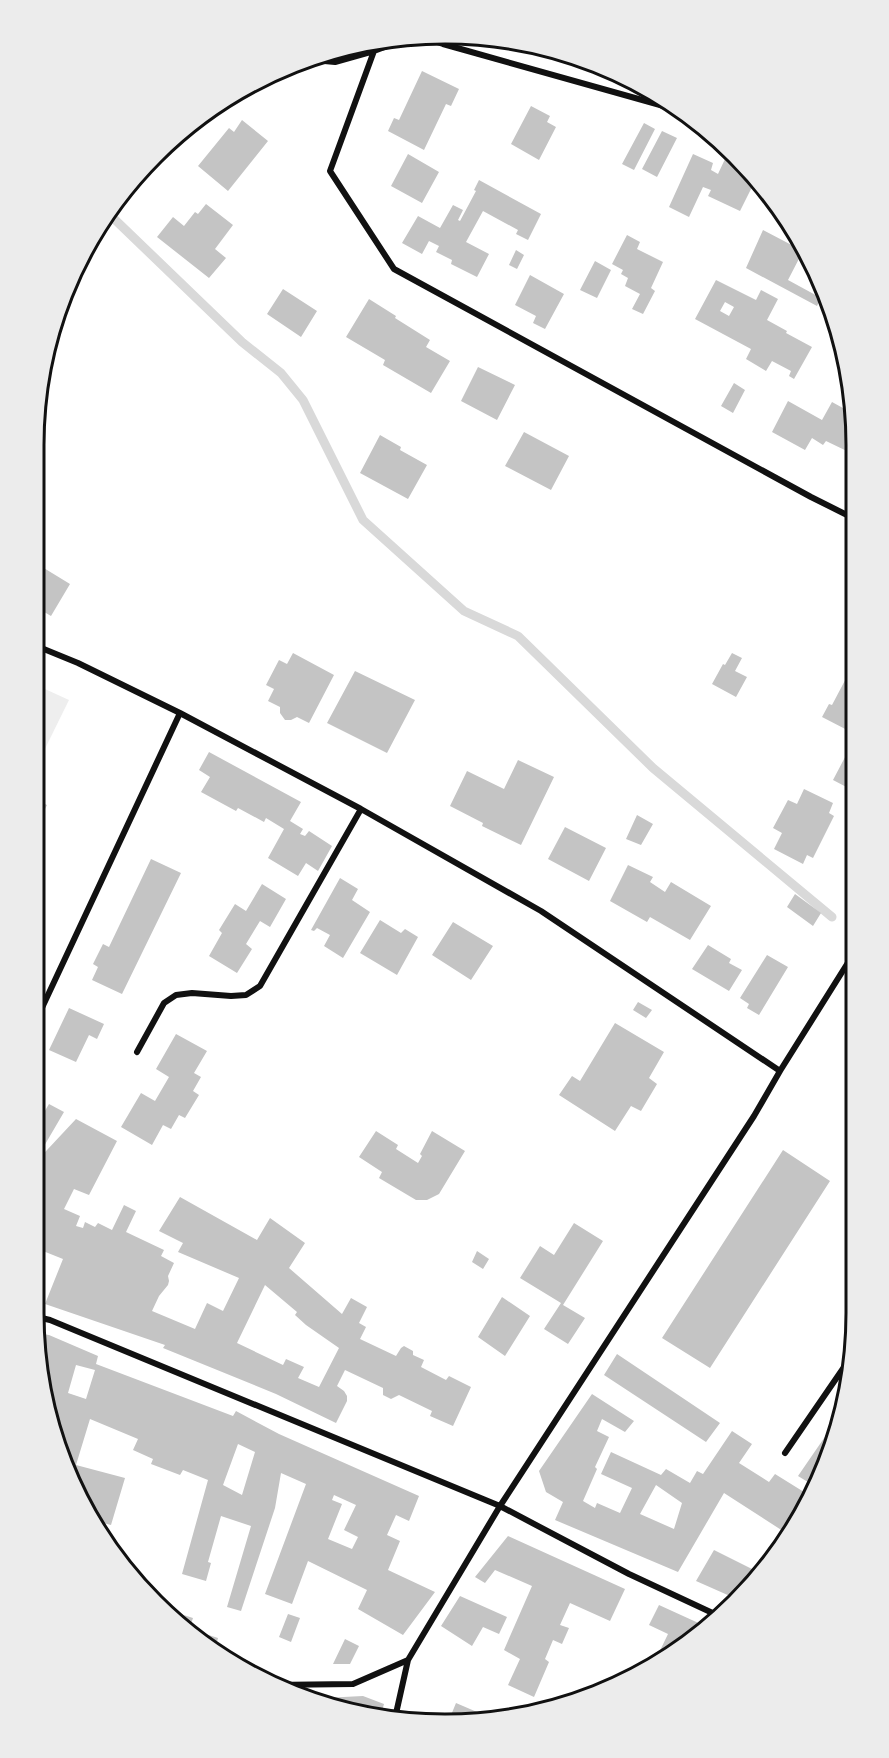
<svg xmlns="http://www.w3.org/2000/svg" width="889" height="1758" font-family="'Asap Condensed',sans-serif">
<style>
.green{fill:#eee}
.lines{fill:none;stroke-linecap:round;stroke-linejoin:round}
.stream{stroke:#d9d9d9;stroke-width:9}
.building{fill:#c4c4c4;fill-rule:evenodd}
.minor{stroke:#111;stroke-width:6}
.rim{fill:none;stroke:#111;stroke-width:3}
</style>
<rect width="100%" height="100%" fill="#fff"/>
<!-- green -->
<path class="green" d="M34 684 69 700 34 771Z"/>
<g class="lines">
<!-- stream -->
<path class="stream" d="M107 212 242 342 281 373 303 400 363 520 464 611 518 636 653 768 832 917"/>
</g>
<!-- building -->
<path class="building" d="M422 71 459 89 451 106 446 104 424 150 388 131 394 118 399 120Z
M531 106 550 116 547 122 556 127 539 160 511 144Z
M242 120 268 141 228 191 198 166 229 128 234 132Z
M644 123 655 129 634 170 622 164Z
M662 131 677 138 657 177 642 169Z
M408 154 439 172 422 203 391 186Z
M693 154 713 163 711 170 718 174 725 159 745 168 756 179 740 211 708 196 711 190 703 187 689 217 669 207Z
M479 180 541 214 528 240 516 234 518 230 483 211 466 242 489 254 477 277 451 264 452 260 436 252 439 246 429 241 422 254 402 243 418 216 440 228 453 205 463 210 458 220 460 221 476 191 474 190Z
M776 203 779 207 785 219 772 212Z
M206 204 233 225 215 249 226 258 209 278 157 237 173 217 184 226 195 212 198 214Z
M763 230 803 251 788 280 821 298 817 306 746 268Z
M627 235 640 242 637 249 663 262 651 288 655 291 643 314 632 309 640 294 625 286 628 278 621 274 623 270 612 264Z
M516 250 524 255 517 269 509 265Z
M595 261 611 270 597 298 580 290Z
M530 275 564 294 545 329 533 323 536 316 515 305Z
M716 280 756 300 761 290 778 299 767 320 787 331 786 333 812 347 794 379 789 376 791 371 772 361 766 371 746 359 751 349 695 319ZM725 302 734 307 729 316 720 311Z
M283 289 317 311 301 337 267 314Z
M369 299 396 316 395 318 430 340 426 347 450 361 431 393 383 365 385 360 346 337Z
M478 367 515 385 497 420 461 401Z
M734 383 745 390 733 413 721 406Z
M788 401 822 420 832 402 852 413 853 454 826 441 823 445 812 438 805 450 772 432Z
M524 432 569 456 551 490 505 466Z
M380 435 401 447 400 450 427 465 408 499 360 473Z
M34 562 70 584 51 616 34 606Z
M853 635V650L847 647Z
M293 653 334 675 309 723 297 717 291 720H285L280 713V707L268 701 274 689 266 685 279 660 287 664Z
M732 653 742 658 735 671 747 677 736 697 712 684 723 664 725 665Z
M851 669 853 671V733L822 717 829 704 832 705Z
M355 671 415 700 387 753 327 723Z
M853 742 854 791 833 780Z
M209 752 301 802 290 821 303 829 300 834 305 836 309 831 332 846 318 871 306 863 298 876 268 858 284 829 266 818 264 822 238 808 236 811 201 792 210 777 199 770Z
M518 760 554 777 521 845 482 826 483 823 450 806 467 771 504 789Z
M804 789 833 803 829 813 834 816 813 858 807 855 803 864 774 849 782 833 773 828 788 800 797 804Z
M33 798 47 805 33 833Z
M637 815 653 824 641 845 626 839Z
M565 827 606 848 589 881 548 859Z
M151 859 181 873 122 994 92 980 98 967 93 964 103 944 109 947Z
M628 865 653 877 650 882 665 892 671 882 711 906 690 940 650 917 647 922 610 901Z
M340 878 358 889 352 900 370 912 343 958 324 946 330 935 317 928 314 931 311 930Z
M262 884 286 899 270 927 260 921 246 944 252 949 237 973 209 956 222 933 219 930 235 904 246 911Z
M795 894 821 913 813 926 787 907Z
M380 920 401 933 405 929 418 937 397 975 360 953Z
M453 922 493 946 471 980 432 955Z
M708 945 731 959 729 963 742 970 729 991 692 969Z
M767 955 788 967 759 1015 747 1008 749 1004 740 998Z
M638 1002 652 1010 646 1018 633 1010Z
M69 1008 104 1024 97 1039 89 1035 76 1062 49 1050Z
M615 1023 664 1052 649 1078 657 1084 641 1111 631 1106 615 1131 559 1095 572 1076 580 1081Z
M176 1034 207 1051 194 1073 201 1077 193 1091 199 1095 185 1118 179 1115 171 1129 163 1125 152 1145 121 1127 141 1093 155 1101 169 1077 156 1069Z
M49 1104 64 1112 33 1165V1135L35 1133 33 1131Z
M76 1119 117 1141 89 1195 74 1189 64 1209 80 1216 76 1226 83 1228 85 1222 95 1227 98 1223 112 1230 124 1205 136 1211 126 1232 164 1250 161 1256 174 1263 168 1276 169 1281 168 1285 159 1296 152 1311 195 1329 207 1303 223 1311 239 1278 178 1252 183 1243 159 1231 180 1197 257 1240 270 1218 305 1243 289 1268 342 1314 351 1298 367 1307 359 1323 366 1327 360 1339 396 1356 401 1348 404 1346 413 1351V1355L424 1360 421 1367 446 1380 449 1376 471 1387 453 1426 430 1416 432 1411 399 1395 391 1399 383 1395V1388L345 1370 337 1386 344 1391 347 1396V1401L336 1423 276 1394 163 1348 165 1345 45 1304 63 1259 43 1251 33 1272V1165ZM265 1285 297 1312 295 1315 306 1325 339 1348 319 1387 298 1378 304 1367 286 1359 283 1365 237 1343Z
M376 1131 398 1145 396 1149 418 1163 422 1156 420 1154 432 1131 465 1151 439 1194 427 1200H416L379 1178 382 1172 359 1157Z
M783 1150 830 1181 710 1368 662 1338Z
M574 1223 603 1241 563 1305 585 1318 568 1344 544 1329 561 1303 520 1278 540 1246 554 1255Z
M477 1251 489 1259 483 1269 472 1262Z
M502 1297 530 1316 505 1356 478 1337Z
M36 1333 49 1335 98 1356 96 1364 233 1416 236 1411 279 1434 419 1496 409 1521 396 1515 387 1535 400 1541 388 1570 435 1592 403 1635 358 1609 367 1590 308 1561 292 1604 265 1594 306 1484 281 1473 275 1508 241 1611 227 1607 251 1526 221 1516 208 1562 211 1563 206 1581 182 1574 208 1480 183 1470 180 1475 151 1464 153 1459 133 1450 138 1439 90 1419 76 1465 125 1478 111 1525 95 1521 55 1446 41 1363 42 1360H41ZM76 1365 95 1370 86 1399 68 1393ZM238 1444 255 1452 242 1495 223 1485ZM334 1495 356 1505 344 1530 358 1537 352 1549 328 1539 342 1504 332 1500Z
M617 1354 720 1423 706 1442 604 1375Z
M592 1394 634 1421 625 1432 602 1419 597 1431 609 1437 595 1467 597 1469 583 1501 595 1508 597 1503 620 1513 632 1488 601 1474 611 1452 661 1475 666 1469 690 1483 697 1471 703 1474 732 1431 752 1444 739 1463 769 1482 775 1474 812 1497 786 1533 724 1493 678 1572 555 1520 563 1502 546 1492 539 1471ZM656 1485 682 1503 674 1529 640 1514Z
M844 1409 842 1420 816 1487 798 1476Z
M508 1536 625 1589 610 1621 570 1603 560 1625 569 1628 562 1644 553 1640 545 1659 549 1662 534 1697 508 1685 520 1659 504 1650 532 1586 495 1570 485 1583 475 1577Z
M714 1550 758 1572 739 1600 696 1581Z
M460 1596 507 1617 499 1634 483 1627 472 1646 441 1626Z
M659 1605 705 1626 654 1663 668 1634 649 1625Z
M171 1611 193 1618 189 1630 171 1613Z
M288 1614 300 1618 291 1642 279 1637Z
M193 1630 218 1638 214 1654 192 1633Z
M345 1639 359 1646 350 1664H333Z
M603 1681 615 1686 598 1691Z
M363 1696 384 1704 380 1718 364 1717 304 1699Z
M456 1703 484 1715 482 1721 449 1720Z"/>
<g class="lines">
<!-- minor -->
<path class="minor" d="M419 36 443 44 685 112
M374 51 330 171 394 269 811 497 853 518
M303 59 335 62 374 51 414 36
M34 645 78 663 180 713 361 809 541 911 780 1071
M33 1027 180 713
M137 1052 164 1003 176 995 192 993 231 996 246 995 260 986 361 809
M33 1316 50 1320 500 1506 629 1574 719 1616
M785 1453 853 1354
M271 1685 353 1684 408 1660
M395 1718 408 1660 500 1506 754 1116 780 1071 854 953"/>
</g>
<!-- crop -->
<path d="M0 0H889V1758H0ZM445 44H445A401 401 0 0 1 846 445V1313A401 401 0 0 1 445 1714H445A401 401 0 0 1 44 1313V445A401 401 0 0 1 445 44Z" fill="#ececec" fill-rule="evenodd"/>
<path class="rim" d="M445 44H445A401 401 0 0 1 846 445V1313A401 401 0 0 1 445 1714H445A401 401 0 0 1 44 1313V445A401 401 0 0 1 445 44Z"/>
</svg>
